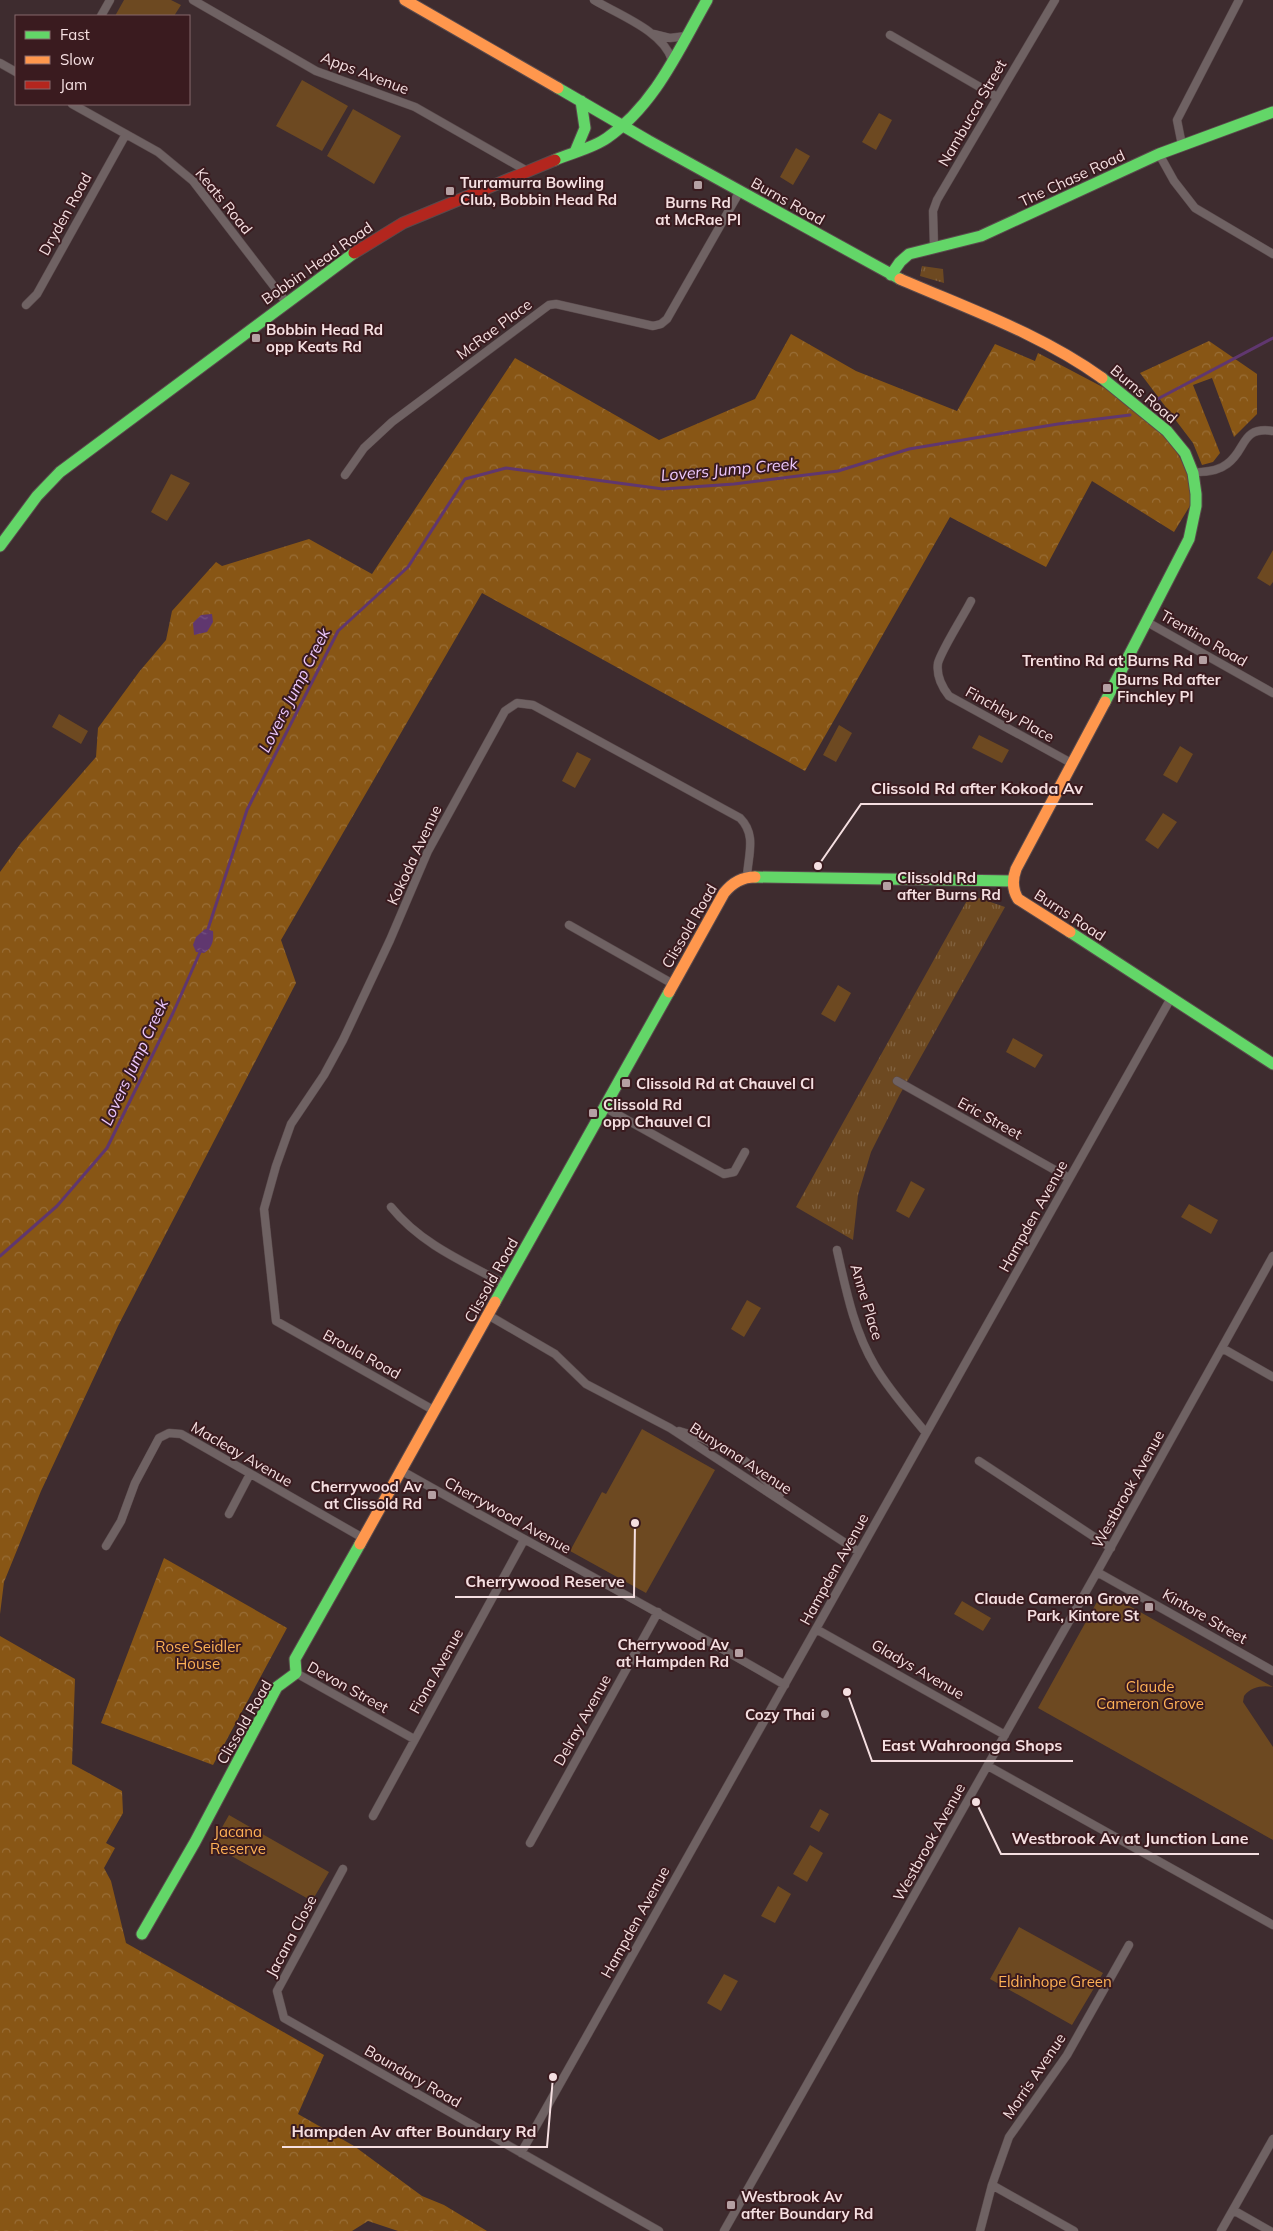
<svg xmlns="http://www.w3.org/2000/svg" width="1273" height="2231" font-family="Mulish,sans-serif">
<style>
.grass{fill:url(#grass-tufts)}
.forest{fill:url(#forest-crowns)}
.green{fill:#6d4921}
.water{fill:url(#water-ripples)}
.lines{fill:none;stroke-linecap:round;stroke-linejoin:round}
.stream{stroke:#60376f;stroke-width:3}
.street-casing{stroke:#5a4a4c;stroke-width:9}
.fast-casing{stroke:#5a4a4c;stroke-width:13}
.slow-casing{stroke:#5a4a4c;stroke-width:13}
.jam-casing{stroke:#5a4a4c;stroke-width:13}
.street{stroke:#6f6263;stroke-width:8}
.fast{stroke:#63d668;stroke-width:11}
.slow{stroke:#ff974d;stroke-width:11}
.jam{stroke:#b3261e;stroke-width:11}
.poi-dot{fill:#b5a0a3;stroke:#3a1b1f;stroke-width:2}
.labels{text-anchor:middle;dominant-baseline:central;stroke-width:4;stroke-linejoin:round;paint-order:stroke}
.street-label{font-size:15px;fill:#f5dfe1;stroke:#3a1b1f}
.poi-label{font-size:15px;font-weight:bold;fill:#f5dfe1;stroke:#3a1b1f;text-anchor:start}
.park-label{font-size:15px;fill:#feb156;stroke:#3a1b1f}
.water-label{font-size:16px;font-style:italic;fill:#edc8fe;stroke:#3a1b1f}
.leader{fill:none;stroke:#f5dfe1;stroke-width:2}
.callout-dot{fill:#f5dfe1;stroke:#3a1b1f;stroke-width:2}
.callout-label{font-size:16px;text-anchor:middle;font-weight:bold;fill:#f5dfe1;stroke:#3a1b1f;stroke-width:4;stroke-linejoin:round;paint-order:stroke}
</style>
<defs>
<pattern id="grass-tufts" width="24" height="20" patternUnits="userSpaceOnUse" patternTransform="scale(1.25)"><rect width="24" height="20" fill="#6d4921"/><path d="M3 7l-1-3M5 7V3M7 7l1-3M15 17l-1-3M17 17v-4M19 17l1-3" fill="none" stroke="#826341"/></pattern>
<pattern id="forest-crowns" width="20" height="18" patternUnits="userSpaceOnUse" patternTransform="scale(1.25)"><rect width="20" height="18" fill="#885615"/><path d="M2 6a3 3 0 1 1 6 0M12 15a3 3 0 1 1 6 0" fill="none" stroke="#996e37"/></pattern>
<pattern id="water-ripples" width="26" height="14" patternUnits="userSpaceOnUse" patternTransform="scale(1.25)"><rect width="26" height="14" fill="#60376f"/><path d="M2 4q2-2 4 0t4 0M15 11q2-2 4 0t4 0" fill="none" stroke="#775483"/></pattern>
</defs>
<rect width="100%" height="100%" fill="#3e2c2f"/>
<!-- grass -->
<path class="grass" d="M922 266 943 269 944 283 920 276Z
M970 895 1005 907 899 1096 871 1152 858 1195 853 1240 796 1207Z"/>
<!-- forest -->
<path class="forest" d="M791 334 856 371 957 411 995 344 1035 361 1038 353 1114 393 1169 438 1192 480 1191 504 1174 532 1092 481 1046 567 950 517 805 771 482 593 281 940 296 983 118 1326 41 1491 4 1582 0 1614V872L21 843 96 757 98 728 139 672 166 640 172 611 216 562 222 566 309 539 372 574 515 358 659 440 755 399Z
M1209 341 1257 374V414L1234 437 1212 378 1193 385 1220 453 1213 462 1202 465 1193 443 1140 373Z
M164 1558 287 1628 213 1765 101 1723Z
M0 1636 75 1679 72 1764 122 1791 123 1813 106 1843 115 1848 104 1868 111 1881 126 1943 324 2055 298 2114 354 2146 422 2196 444 2205 487 2231H398L368 2221 352 2231H0Z"/>
<!-- green -->
<path class="green" d="M124 0H171L181 5 174 16H115Z
M302 80 348 106 322 151 276 126Z
M353 109 401 136 374 184 327 156Z
M879 113 892 120 876 150 862 142Z
M796 148 810 156 793 185 780 177Z
M171 474 190 483 167 521 151 512Z
M1273 550V582L1270 586 1257 578Z
M59 714 88 731 81 744 52 727Z
M839 725 852 733 836 762 823 755Z
M979 735 1009 750 1002 763 972 748Z
M1180 746 1193 754 1177 783 1163 775Z
M577 752 591 759 575 788 562 781Z
M1163 813 1177 822 1158 849 1145 840Z
M838 985 851 993 835 1022 821 1014Z
M1013 1038 1043 1055 1035 1068 1006 1052Z
M911 1181 925 1189 909 1218 896 1211Z
M1189 1204 1218 1220 1211 1234 1181 1217Z
M747 1300 761 1308 744 1337 731 1329Z
M642 1429 715 1470 646 1593 570 1551 602 1492 606 1494Z
M1103 1591 1273 1687C1262 1685 1251 1687 1244 1696L1243 1702 1273 1747V1840L1038 1708Z
M962 1601 991 1618 983 1631 954 1614Z
M820 1809 829 1814 819 1832 810 1827Z
M229 1815 329 1872 312 1901 212 1845Z
M810 1845 823 1853 807 1882 793 1874Z
M778 1886 791 1894 775 1923 761 1916Z
M1019 1927 1103 1973 1072 2025 990 1979Z
M724 1974 738 1981 721 2011 707 2003Z"/>
<!-- water -->
<path class="water" d="M212 614 213 622 207 632 194 635 193 623 201 615Z
M205 929 213 931C214 941 212 948 204 953L196 952 193 945 196 937Z"/>
<g class="lines">
<!-- stream -->
<path class="stream" d="M1150 403 1273 338
M207 932 247 810 338 631 408 567 465 479 506 468 663 489 734 484 838 471 909 449 1058 424 1130 415
M0 1256 57 1206 107 1148 173 1013 201 950"/>
<!-- street casing -->
<g class="street-casing">
<path id="street" d="M193 0 316 71 415 107 527 171
M594 0C619 15 663 31 672 60
M101 16 110 0
M654 34 670 38 686 36
M890 35 997 97
M0 63 16 72
M72 104 158 152 193 181 286 302
M1182 145 1177 120 1239 0
M1159 154 1174 181 1195 208 1273 254
M934 247 933 211 937 200 1055 0
M26 305 37 294 126 134
M1193 473C1205 471 1217 472 1227 464 1247 450 1240 426 1273 431
M345 475 364 448 392 422 549 305 556 304 653 326 661 324 667 319 740 191
M971 601C964 615 942 649 938 663 936 676 942 687 949 696L1073 764
M1147 622 1273 693
M569 925 673 984
M897 1081 1069 1178
M604 1107 724 1174 734 1172 745 1152
M391 1207C421 1244 464 1262 505 1284
M837 1250C846 1290 854 1331 875 1366 889 1390 908 1411 926 1433
M488 1315 555 1354 586 1384 670 1428 859 1552
M1222 1348 1273 1377
M435 1411 276 1321 264 1209 276 1166 291 1124 324 1075 343 1040 390 940 428 851 505 711 517 703 533 705 740 818C757 835 748 855 747 877
M679 1431 702 1438 745 1461 780 1494
M979 1461 1111 1548
M402 1471C529 1543 658 1611 785 1685
M229 1514 250 1474
M106 1546 121 1521 135 1483 159 1438 169 1433 181 1434 363 1538
M1097 1572 1273 1671
M816 1629 1005 1735
M296 1673 414 1739
M988 1766 1273 1925
M373 1816 524 1540
M530 1843 658 1612
M343 1869 277 1991 284 2018 659 2231
M521 2153 1171 998
M992 2185 1074 2231
M1233 2210 1270 2231
M724 2231 1097 1572 1273 1256
M980 2231 992 2185 1009 2137 1067 2055 1129 1945
M1221 2231 1273 2139"/>
</g>
<!-- fast casing -->
<g class="fast-casing">
<path id="fast" d="M558 88 649 141 900 279
M575 152 585 128 581 101
M555 160C571 153 593 148 607 138 655 105 679 49 707 0
M891 275 900 262 909 254 981 236 1159 154 1273 112
M1102 378 1167 431 1185 453 1193 473 1196 494V506L1189 539 1105 702
M0 546 37 496 60 472 354 253
M755 877 1012 881
M1070 932 1273 1064
M495 1302 669 992
M142 1934 195 1842 277 1687 296 1673 295 1659 360 1544"/>
</g>
<!-- slow casing -->
<g class="slow-casing">
<path id="slow" d="M405 0 558 88
M900 279C969 309 1041 334 1102 378
M1070 932 1018 899C1012 889 1012 880 1016 869L1105 702
M669 992 724 893C732 883 741 877 755 877
M360 1544 495 1302"/>
</g>
<!-- jam casing -->
<g class="jam-casing">
<path id="jam" d="M354 253 403 223 555 160"/>
</g>
<!-- street -->
<use href="#street" class="street"/>
<!-- fast -->
<use href="#fast" class="fast"/>
<!-- slow -->
<use href="#slow" class="slow"/>
<!-- jam -->
<use href="#jam" class="jam"/>
</g>
<!-- markers -->
<g class="poi-dot">
<rect x="693" y="180" width="10" height="10" rx="2.5"/>
<rect x="445" y="186" width="10" height="10" rx="2.5"/>
<rect x="251" y="333" width="10" height="10" rx="2.5"/>
<rect x="1198" y="655" width="10" height="10" rx="2.5"/>
<rect x="1102" y="683" width="10" height="10" rx="2.5"/>
<rect x="882" y="881" width="10" height="10" rx="2.5"/>
<rect x="621" y="1078" width="10" height="10" rx="2.5"/>
<rect x="588" y="1108" width="10" height="10" rx="2.5"/>
<rect x="427" y="1490" width="10" height="10" rx="2.5"/>
<rect x="1144" y="1602" width="10" height="10" rx="2.5"/>
<rect x="734" y="1648" width="10" height="10" rx="2.5"/>
<circle cx="825" cy="1714" r="5"/>
<rect x="726" y="2200" width="10" height="10" rx="2.5"/>
</g>
<g class="labels">
<!-- street labels -->
<g class="street-label">
<text transform="translate(365 73) rotate(21)">Apps Avenue</text>
<text transform="translate(972 113) rotate(-60)">Nambucca Street</text>
<text transform="translate(1072 178) rotate(-25)">The Chase Road</text>
<text transform="translate(224 201) rotate(51)">Keats Road</text>
<text transform="translate(788 201) rotate(29)">Burns Road</text>
<text transform="translate(65 214) rotate(-61)">Dryden Road</text>
<text transform="translate(317 263) rotate(-35)">Bobbin Head Road</text>
<text transform="translate(494 329) rotate(-37)">McRae Place</text>
<text transform="translate(1144 394) rotate(40)">Burns Road</text>
<text transform="translate(1204 638) rotate(30)">Trentino Road</text>
<text transform="translate(1010 714) rotate(29)">Finchley Place</text>
<text transform="translate(414 855) rotate(-65)">Kokoda Avenue</text>
<text transform="translate(1070 915) rotate(33)">Burns Road</text>
<text transform="translate(689 926) rotate(-60)">Clissold Road</text>
<text transform="translate(990 1118) rotate(29)">Eric Street</text>
<text transform="translate(1033 1216) rotate(-61)">Hampden Avenue</text>
<text transform="translate(491 1280) rotate(-61)">Clissold Road</text>
<text transform="translate(867 1302) rotate(73)">Anne Place</text>
<text transform="translate(362 1354) rotate(29)">Broula Road</text>
<text transform="translate(242 1454) rotate(30)">Macleay Avenue</text>
<text transform="translate(741 1458) rotate(33)">Bunyana Avenue</text>
<text transform="translate(1128 1489) rotate(-61)">Westbrook Avenue</text>
<text transform="translate(508 1515) rotate(29)">Cherrywood Avenue</text>
<text transform="translate(834 1569) rotate(-61)">Hampden Avenue</text>
<text transform="translate(1205 1616) rotate(30)">Kintore Street</text>
<text transform="translate(918 1669) rotate(30)">Gladys Avenue</text>
<text transform="translate(436 1671) rotate(-61)">Fiona Avenue</text>
<text transform="translate(348 1687) rotate(29)">Devon Street</text>
<text transform="translate(582 1720) rotate(-61)">Delray Avenue</text>
<text transform="translate(244 1722) rotate(-60)">Clissold Road</text>
<text transform="translate(929 1842) rotate(-61)">Westbrook Avenue</text>
<text transform="translate(635 1922) rotate(-61)">Hampden Avenue</text>
<text transform="translate(291 1936) rotate(-62)">Jacana Close</text>
<text transform="translate(413 2076) rotate(30)">Boundary Road</text>
<text transform="translate(1034 2076) rotate(-56)">Morris Avenue</text>
</g>
<!-- poi labels -->
<g class="poi-label">
<text x="460" y="182">Turramurra Bowling<tspan x="460" dy="17">Club, Bobbin Head Rd</tspan></text>
<text x="698" y="202" text-anchor="middle">Burns Rd<tspan x="698" dy="17">at McRae Pl</tspan></text>
<text x="266" y="329">Bobbin Head Rd<tspan x="266" dy="17">opp Keats Rd</tspan></text>
<text x="1193" y="660" text-anchor="end">Trentino Rd at Burns Rd</text>
<text x="1117" y="679">Burns Rd after<tspan x="1117" dy="17">Finchley Pl</tspan></text>
<text x="897" y="877">Clissold Rd<tspan x="897" dy="17">after Burns Rd</tspan></text>
<text x="636" y="1083">Clissold Rd at Chauvel Cl</text>
<text x="603" y="1104">Clissold Rd<tspan x="603" dy="17">opp Chauvel Cl</tspan></text>
<text x="422" y="1486" text-anchor="end">Cherrywood Av<tspan x="422" dy="17">at Clissold Rd</tspan></text>
<text x="1139" y="1598" text-anchor="end">Claude Cameron Grove<tspan x="1139" dy="17">Park, Kintore St</tspan></text>
<text x="729" y="1644" text-anchor="end">Cherrywood Av<tspan x="729" dy="17">at Hampden Rd</tspan></text>
<text x="815" y="1714" text-anchor="end">Cozy Thai</text>
<text x="741" y="2196">Westbrook Av<tspan x="741" dy="17">after Boundary Rd</tspan></text>
</g>
<!-- park labels -->
<g class="park-label">
<text x="198" y="1646">Rose Seidler<tspan x="198" dy="17">House</tspan></text>
<text x="1150" y="1686">Claude<tspan x="1150" dy="17">Cameron Grove</tspan></text>
<text x="238" y="1831">Jacana<tspan x="238" dy="17">Reserve</tspan></text>
<text x="1055" y="1981">Eldinhope Green</text>
</g>
<!-- water labels -->
<g class="water-label">
<text transform="translate(729 469) rotate(-5)">Lovers Jump Creek</text>
<text transform="translate(294 690) rotate(-63)">Lovers Jump Creek</text>
<text transform="translate(134 1062) rotate(-65)">Lovers Jump Creek</text>
</g>
</g>
<!-- callouts -->
<path class="leader" d="M818 866L861 804H1093M635 1523L634 1597H455M847 1692L872 1761H1073M976 1802L1001 1854H1259M553 2077L547 2147H282"/>
<g class="callout-dot">
<circle cx="818" cy="866" r="5"/>
<circle cx="635" cy="1523" r="5"/>
<circle cx="847" cy="1692" r="5"/>
<circle cx="976" cy="1802" r="5"/>
<circle cx="553" cy="2077" r="5"/>
</g>
<g class="callout-label">
<text x="977" y="794">Clissold Rd after Kokoda Av</text>
<text x="545" y="1587">Cherrywood Reserve</text>
<text x="972" y="1751">East Wahroonga Shops</text>
<text x="1130" y="1844">Westbrook Av at Junction Lane</text>
<text x="414" y="2137">Hampden Av after Boundary Rd</text>
</g>
<!-- legend -->
<rect x="15" y="15" width="175" height="90" fill="#3a1b1f" stroke="#85696d"/>
<rect x="25" y="31" width="25" height="8" fill="#63d668" stroke="#85696d"/>
<text x="60" y="40" font-size="15" fill="#f5dfe1">Fast</text>
<rect x="25" y="56" width="25" height="8" fill="#ff974d" stroke="#85696d"/>
<text x="60" y="65" font-size="15" fill="#f5dfe1">Slow</text>
<rect x="25" y="81" width="25" height="8" fill="#b3261e" stroke="#85696d"/>
<text x="60" y="90" font-size="15" fill="#f5dfe1">Jam</text>
</svg>
